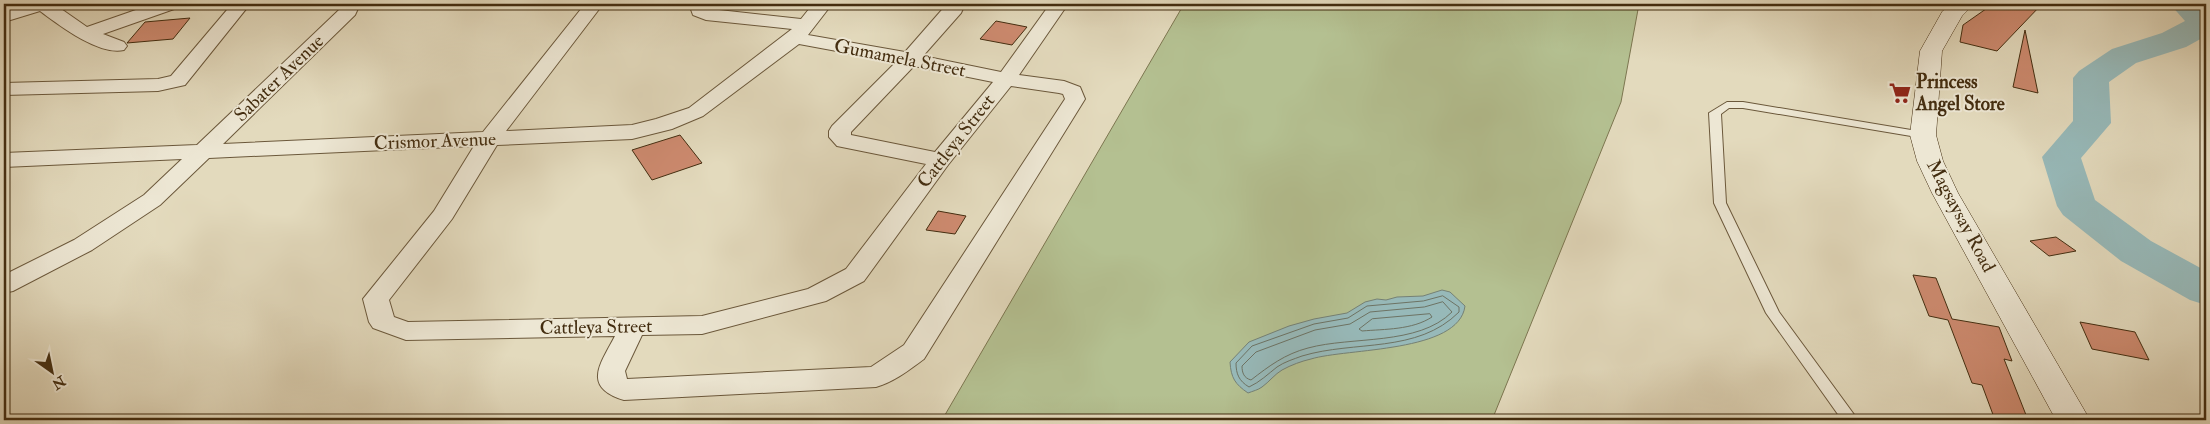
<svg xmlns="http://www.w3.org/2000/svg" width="2210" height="424" font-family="'IM FELL Double Pica',serif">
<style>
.green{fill:#b4c091;stroke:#7c7650}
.water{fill:#97b9b9;stroke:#758175}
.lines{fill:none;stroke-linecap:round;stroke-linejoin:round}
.shore{stroke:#6d7364;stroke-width:1}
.river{fill:#97b9b9;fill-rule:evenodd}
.building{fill:#cd8a6f;stroke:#432d10}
.service-casing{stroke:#6b583b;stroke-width:2}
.minor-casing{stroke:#6b583b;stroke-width:2}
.secondary-casing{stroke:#432d10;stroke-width:1}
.service{fill:#ede7d4;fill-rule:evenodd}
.minor{fill:#ede7d4;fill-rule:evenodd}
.secondary{fill:#ede7d4;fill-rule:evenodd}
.labels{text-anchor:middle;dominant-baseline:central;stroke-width:4;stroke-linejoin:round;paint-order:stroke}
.street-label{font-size:19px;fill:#432d10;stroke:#ede7d4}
.poi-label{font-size:19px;font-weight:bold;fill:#432d10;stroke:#ede7d4;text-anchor:start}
</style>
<rect width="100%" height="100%" fill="#e3dabd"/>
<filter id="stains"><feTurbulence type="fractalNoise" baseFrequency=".004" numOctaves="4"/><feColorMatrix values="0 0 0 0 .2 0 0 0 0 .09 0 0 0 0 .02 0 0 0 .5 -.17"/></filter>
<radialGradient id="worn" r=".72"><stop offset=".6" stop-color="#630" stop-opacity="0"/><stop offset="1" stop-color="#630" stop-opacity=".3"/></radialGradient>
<!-- green -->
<path class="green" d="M1184 4H1639L1621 102 1492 420H942Z"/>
<!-- water -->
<path class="water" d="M1442 290 1450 292 1465 306C1459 353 1347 348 1311 359 1302 361 1291 365 1282 370 1275 374 1269 382 1262 387 1258 390 1253 391 1248 393 1235 384 1231 378 1230 362L1249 342 1289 326 1314 319 1347 313 1365 302 1377 299 1386 300 1397 297 1423 296Z"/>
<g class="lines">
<!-- shore -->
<path class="shore" d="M1443 296 1459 307V312C1417 354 1355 340 1302 356 1294 359 1284 362 1277 367 1268 374 1260 382 1249 387 1239 381 1236 374 1236 363L1252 346 1314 324 1348 318 1367 306 1423 301Z
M1443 302 1452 312C1418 346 1352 336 1308 348 1285 354 1269 366 1251 380 1244 378 1242 373 1242 366L1256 352 1315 330 1350 324 1370 312 1424 307Z
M1430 314 1432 317C1412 330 1385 329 1362 331L1359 329 1372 319Z"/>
<!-- river -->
<path class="river" d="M2170 4H2204L2206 5V36L2186 47 2136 63 2109 82 2111 123 2081 158 2095 200 2151 241 2206 271V305L2190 300 2121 261 2063 215 2057 206 2042 157 2073 121V78L2079 71 2112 49 2162 33 2185 21Z"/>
</g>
<!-- building -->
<path class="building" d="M1993 4H2042L1997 51 1960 42 1963 25Z
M190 18 173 39 127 43 145 22Z
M996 21 1027 27 1012 45 980 39Z
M2025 30 2038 93 2013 87Z
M680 135 702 163 652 180 632 150Z
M938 211 966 216 955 234 926 230Z
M2056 237 2076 251 2049 256 2030 241Z
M1913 275 1936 278 1952 319 1999 327 2012 361 2004 359 2028 420H1995L1982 385 1972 383 1948 320 1929 316Z
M2080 322 2135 332 2149 360 2092 349Z"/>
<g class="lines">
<!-- service casing -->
<g class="service-casing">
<path id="service" d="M1727 102H1743L1923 132 1929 135 1923 138 1743 108H1729L1721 114 1726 203 1779 312 1858 420H1842L1766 313 1714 203 1709 113Z"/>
</g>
<!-- minor casing -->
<g class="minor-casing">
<path id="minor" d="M24 4H54L87 27 153 4H179L177 8 103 34 124 42 127 46 124 50C99 56 59 25 40 11L4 22V10Z
M232 4H250L185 85 158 91 4 95V83L158 79 171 76Z
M342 4H360L355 15 223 144 483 132 585 4H603L506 131 632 125 656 119 689 108 792 29 706 20 693 15 689 4H707L710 9 801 19 813 4H832L808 35 905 52 947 4H965L961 13 923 56 1001 72 1050 4H1068L1019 75 1064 81 1080 87 1085 99 924 359C909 370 894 382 876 387L624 400C581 387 601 363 615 336L406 340 373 328 369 322 363 299 434 211 474 146 209 158 160 205 92 250 13 291 4 293V275L74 240 144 195 182 159 4 167V153L197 145 340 9ZM799 44 896 62 832 126 829 131V137L837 146 926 164 846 269 808 289 702 316 408 322 394 317 389 300 452 219 497 145 632 139 672 129 703 116ZM914 66 993 82 935 152 851 135V132ZM1011 86 1059 93 1063 94 1065 99 904 345 871 367 627 379 625 371 642 335 702 334 826 301 864 281 948 165Z"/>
</g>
<!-- secondary casing -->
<g class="secondary-casing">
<path id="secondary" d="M1950 4H1974L1962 16 1942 51 1936 135 1943 161 1958 193 2090 420H2056L1932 193 1917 161 1910 135 1920 51 1942 12Z"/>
</g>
<!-- service -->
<use href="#service" class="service"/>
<!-- minor -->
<use href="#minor" class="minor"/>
<!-- secondary -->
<use href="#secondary" class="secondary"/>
</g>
<!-- icons -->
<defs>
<g id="supermarket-bare" transform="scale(1.725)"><path d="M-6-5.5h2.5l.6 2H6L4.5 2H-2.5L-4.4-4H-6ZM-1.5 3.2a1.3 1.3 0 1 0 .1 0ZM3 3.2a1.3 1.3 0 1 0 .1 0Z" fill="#8f2418" stroke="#ede7d4" stroke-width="2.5" paint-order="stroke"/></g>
</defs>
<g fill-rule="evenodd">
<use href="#supermarket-bare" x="1900" y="93"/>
</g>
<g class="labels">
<!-- street labels -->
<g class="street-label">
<text transform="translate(900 58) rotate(11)">Gumamela Street</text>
<text transform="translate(279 78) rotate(-44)">Sabater Avenue</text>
<text transform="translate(435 141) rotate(-2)">Crismor Avenue</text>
<text transform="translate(956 141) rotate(-52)">Cattleya Street</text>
<text transform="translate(1961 216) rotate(62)">Magsaysay Road</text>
<text transform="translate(596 327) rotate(-1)">Cattleya Street</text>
</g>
<!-- poi labels -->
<g class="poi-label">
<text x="1916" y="82">Princess<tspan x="1916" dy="22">Angel Store</tspan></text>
</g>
</g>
<!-- margin -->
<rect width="2210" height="424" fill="none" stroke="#e3dabd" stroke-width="20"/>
<rect x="5" y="5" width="2200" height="414" fill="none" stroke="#432d10" stroke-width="2.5"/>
<rect x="10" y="10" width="2190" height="404" fill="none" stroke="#432d10"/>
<!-- north arrow -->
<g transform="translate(52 372) rotate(147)" stroke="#ede7d4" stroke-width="4" paint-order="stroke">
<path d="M0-4L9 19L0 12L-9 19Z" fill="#432d10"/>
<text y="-8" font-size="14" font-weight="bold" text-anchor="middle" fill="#432d10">N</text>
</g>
<rect width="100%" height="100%" filter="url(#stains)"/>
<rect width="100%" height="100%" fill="url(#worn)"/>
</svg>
